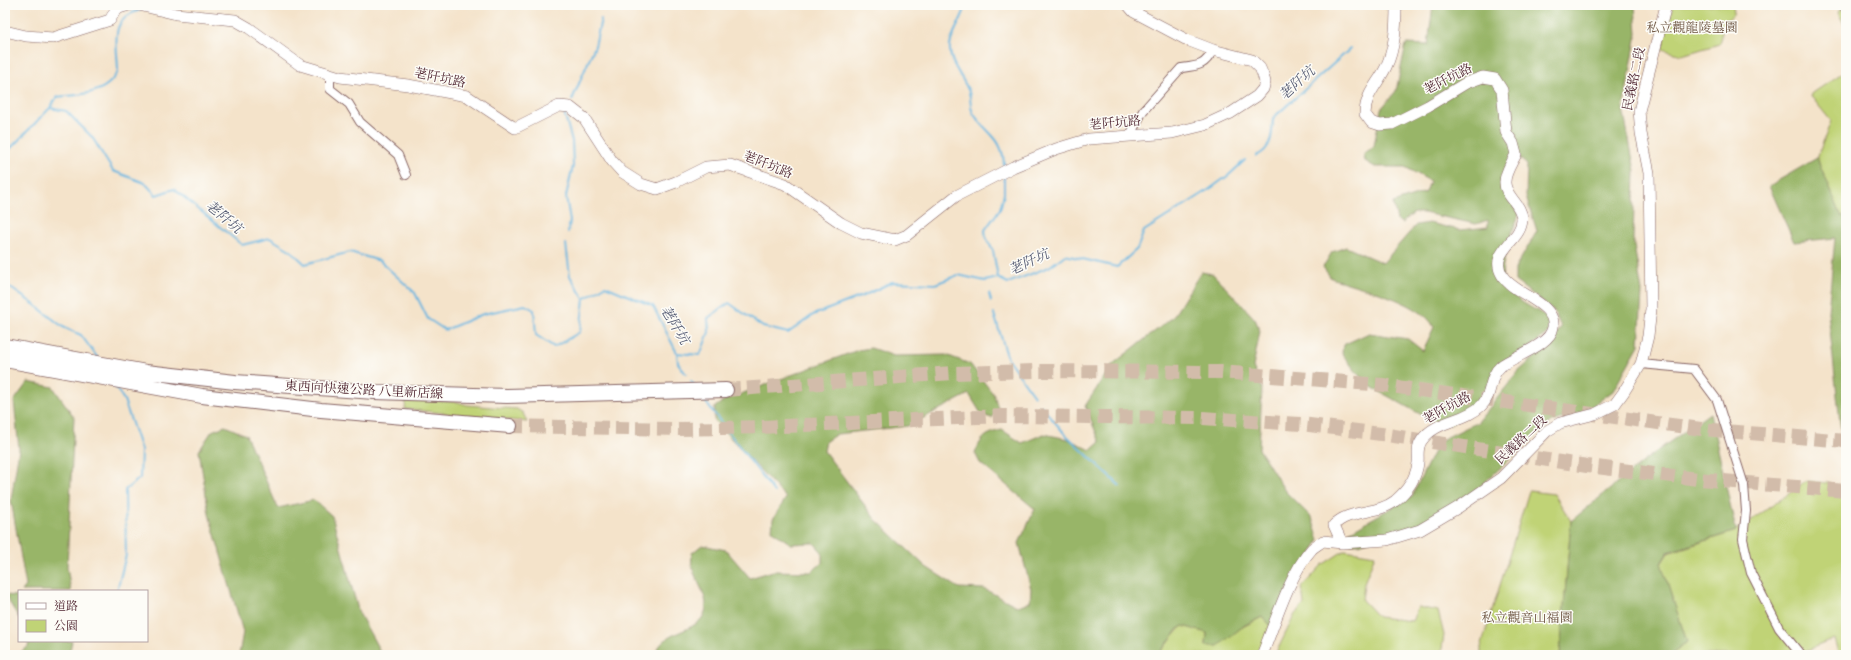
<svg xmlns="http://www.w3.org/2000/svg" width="1851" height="660" font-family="'IM FELL Double Pica','Noto Serif TC',serif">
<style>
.green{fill:#c0d376;stroke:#857950}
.forest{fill:#98b567;stroke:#716a49}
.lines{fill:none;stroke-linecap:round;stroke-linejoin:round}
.stream{stroke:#66b5e0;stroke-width:2}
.trunk-tunnel{stroke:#d2bcaa;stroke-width:14;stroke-dasharray:14 7;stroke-linecap:butt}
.minor-casing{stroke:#866463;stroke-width:10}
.tertiary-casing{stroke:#866463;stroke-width:12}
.trunk-casing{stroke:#866463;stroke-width:16}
.minor{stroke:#fff;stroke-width:8}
.tertiary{stroke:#fff;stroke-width:11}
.trunk{stroke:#fff;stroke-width:14}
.labels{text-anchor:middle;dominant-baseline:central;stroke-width:3;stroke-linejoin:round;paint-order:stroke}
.park-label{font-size:13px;fill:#6d5542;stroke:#fdfcf7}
.street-label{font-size:13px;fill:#4a1f2b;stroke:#fdfcf7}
.water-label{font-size:14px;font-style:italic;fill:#555b73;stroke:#fdfcf7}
</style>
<rect width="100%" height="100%" fill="#fdfcf7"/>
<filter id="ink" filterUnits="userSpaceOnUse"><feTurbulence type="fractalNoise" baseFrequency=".025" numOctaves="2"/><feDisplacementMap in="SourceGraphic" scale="8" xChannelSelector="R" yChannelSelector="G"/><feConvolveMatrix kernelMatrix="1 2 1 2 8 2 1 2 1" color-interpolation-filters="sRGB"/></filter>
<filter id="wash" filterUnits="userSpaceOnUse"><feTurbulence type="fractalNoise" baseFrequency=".012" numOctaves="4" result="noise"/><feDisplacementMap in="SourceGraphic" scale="16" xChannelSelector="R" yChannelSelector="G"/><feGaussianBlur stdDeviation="0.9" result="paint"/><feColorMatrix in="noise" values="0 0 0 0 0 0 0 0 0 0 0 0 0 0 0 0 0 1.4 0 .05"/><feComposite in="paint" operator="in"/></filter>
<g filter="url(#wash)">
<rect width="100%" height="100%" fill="#f4e3ca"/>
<!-- green -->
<path class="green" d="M1673 5H1733L1734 13 1724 24 1719 44 1682 55 1662 49Z
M1844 5H1846V28L1838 12Z
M1845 71 1846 217 1842 218 1817 158 1831 121 1810 95Z
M406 400 458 402 467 405 517 409 523 413 527 422 405 409Z
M1807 481 1828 483 1846 497V655H1839L1834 639 1796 655H1669L1687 642 1661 564 1668 553 1736 531Z
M1529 491 1554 494 1571 521 1560 655H1481V647Z
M1345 550 1375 555 1364 583 1362 600 1378 617 1412 621 1418 607 1438 611 1444 635 1441 655H1275L1295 614 1304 605 1302 587 1322 565Z
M1262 617 1270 626 1259 655H1158L1179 629 1183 626 1207 633 1206 646Z"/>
<!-- forest -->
<path class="forest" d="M1433 5H1635L1637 34 1623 109 1635 171 1633 240 1642 292 1639 345 1613 391 1587 410 1549 423 1459 506 1436 519 1358 544 1347 543 1349 532 1412 496 1439 441 1478 422 1519 371 1551 343 1561 327 1554 311 1515 281V269L1537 231 1526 197 1527 165 1515 154 1505 190 1520 212C1513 232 1491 276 1510 293 1521 303 1538 311 1551 319L1550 331 1496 374 1487 400 1450 425 1429 419 1366 384 1342 354 1343 345 1369 333 1408 339 1423 351 1434 327C1421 301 1358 287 1331 278L1323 267 1332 252 1346 247 1383 263 1416 225 1429 223 1460 230 1488 227V220L1476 224 1424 213H1414L1402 223 1397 220 1393 203 1426 192 1430 181 1405 167H1375L1365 161 1364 154 1374 146 1381 109 1396 91 1406 44 1428 45Z
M1817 158 1842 217H1846V445L1842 441 1828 312 1835 238 1794 242 1769 186Z
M1201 272 1213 274 1255 319 1260 331 1253 367 1262 388 1259 449 1285 491 1312 518 1319 540 1270 626 1262 617 1245 625 1218 646H1206L1207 633 1183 626 1178 629 1158 655H656C661 629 698 634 705 612 710 596 694 580 692 565 691 561 692 557 692 553L702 545 726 550 750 578 773 571 811 572 822 563V552L814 543 791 544 772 531 773 519 786 498 714 420 715 407 725 400 858 350 871 348 894 356 946 355 970 364 994 395 998 408 992 418 982 415 969 394 908 426 837 434 826 441 824 451 875 519 926 567 959 588 984 589 1017 606 1030 602 1031 589 1019 543 1035 509 980 463 975 453C982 437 985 434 1002 430L1022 443 1044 434 1068 439 1091 450 1100 442 1085 406 1113 364 1173 317Z
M28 382 53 387 74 417 67 567 71 591H22L26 586 11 500 19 449 14 401Z
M1710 413 1736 531 1668 552 1661 563 1687 642 1669 655H1560L1571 521 1653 454Z
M225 426 246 435 278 508 314 500 332 516 359 613 382 655H239L243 632 209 514 199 451 212 431Z
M19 594V618L5 595 17 596Z
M29 641H72L69 655H16L28 647Z"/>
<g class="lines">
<!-- stream -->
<path class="stream" d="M161 5H203
M966 5C963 19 953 30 950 45 948 63 963 76 969 92 971 99 970 107 973 113 987 135 1004 137 1004 167
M572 100 595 46 601 19
M50 108 57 97C74 95 95 95 108 84 112 81 115 76 118 72 118 45 107 20 140 10
M566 113 565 116 572 141 573 166 566 196 570 221 568 232
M5 154 50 108 66 111 92 137 113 171 145 183 156 195 174 189 242 245 270 238 290 250 305 264 350 252 380 261 415 293 428 319 445 330 483 314 525 305 534 310 536 335 554 347 580 332 584 299 605 286 653 306 677 353 700 355 709 332 708 318 729 303 763 327 788 333 813 315 865 295 892 282 935 284 958 275 985 281 998 278 1008 283 1049 267 1065 255 1117 267 1137 249 1144 231 1207 191 1229 175 1245 160
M1256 156C1273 149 1272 133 1273 118L1350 49
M566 244 570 276 584 299
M998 277 993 251 986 237 985 230 1000 209 1004 194V175
M5 284 35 305 63 327 81 335 97 357
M989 294 991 301
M994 314 1008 359 1034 396
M677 353 678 363 686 374
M691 381 694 385
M115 386 124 400 141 450 140 478 125 490 126 555 117 591
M701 396 774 492
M1041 406 1066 435 1120 486"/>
</g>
</g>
<g filter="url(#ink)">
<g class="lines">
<!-- trunk-tunnel -->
<path class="trunk-tunnel" d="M726 390 952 373 1038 371 1221 372 1383 385 1701 429 1846 441
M510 426 678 429 762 427 1001 416 1202 418 1301 424 1381 434 1587 466 1698 479 1846 491"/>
<!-- minor casing -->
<g class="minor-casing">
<path id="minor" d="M330 75V89L349 104 360 122 398 155 406 175
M1130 135 1143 111 1181 68C1198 66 1205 66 1213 50
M1641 364 1694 369 1717 400 1744 485 1746 511 1743 539 1751 573 1779 628 1801 655"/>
</g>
<!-- tertiary casing -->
<g class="tertiary-casing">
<path id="tertiary" d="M139 5 176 14 235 20 249 28 300 65 340 77 408 85 467 96 515 128 559 106 570 107 584 118 612 161 622 172 641 184 657 189 676 182 706 167 730 165 785 184 841 223 861 233 895 240 907 235 956 196 1013 167 1056 149 1089 139 1172 133 1205 125 1231 113 1257 96 1263 89 1265 82 1263 75 1260 68 1252 60 1213 50 1187 40 1134 12 1128 5
M1845 5 1846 8
M5 31 26 36 53 38 110 20 116 9 129 5
M1342 543 1334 525C1349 509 1377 515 1395 501 1407 491 1416 479 1418 463 1419 455 1416 448 1422 440 1436 420 1464 422 1481 406 1493 395 1488 377 1501 366 1514 356 1551 345 1553 327 1556 302 1512 294 1502 275 1488 251 1522 241 1522 219 1522 204 1504 196 1505 182 1505 172 1512 163 1516 154L1513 143 1506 132 1502 90 1495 79 1483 77 1466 83 1428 106 1392 124 1380 125 1371 122 1365 114C1365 94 1378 84 1386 67 1395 48 1396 26 1396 5
M1262 655C1274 626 1290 573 1311 550 1314 546 1319 544 1323 541L1342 543 1387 540 1420 530 1459 507 1501 478 1547 431 1560 423 1595 414 1615 404 1623 393 1641 364 1648 336 1651 309 1649 173 1641 133 1639 111 1666 5"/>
</g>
<!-- trunk casing -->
<g class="trunk-casing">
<path id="trunk" d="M5 346 146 372 235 382 374 392 507 396 726 390
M5 360 202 396 321 410 510 426"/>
</g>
<!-- minor -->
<use href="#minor" class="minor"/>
<!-- tertiary -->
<use href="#tertiary" class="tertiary"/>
<!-- trunk -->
<use href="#trunk" class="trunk"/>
</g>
</g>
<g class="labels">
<!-- park labels -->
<g class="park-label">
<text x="1692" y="28">私立觀龍陵墓園</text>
<text x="1527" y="618">私立觀音山福園</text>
</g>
<!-- street labels -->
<g class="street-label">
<text transform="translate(440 78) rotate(12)">荖阡坑路</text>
<text transform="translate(1448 79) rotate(-27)">荖阡坑路</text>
<text transform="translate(1634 79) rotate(-78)">民義路二段</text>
<text transform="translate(1115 123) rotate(-5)">荖阡坑路</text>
<text transform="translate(768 165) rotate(22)">荖阡坑路</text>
<text transform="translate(364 390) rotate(3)">東西向快速公路 八里新店線</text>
<text transform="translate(1447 408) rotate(-29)">荖阡坑路</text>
<text transform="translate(1521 440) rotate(-43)">民義路二段</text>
</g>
<!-- water labels -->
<g class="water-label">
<text transform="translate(1297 83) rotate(-42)">荖阡坑</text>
<text transform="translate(224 217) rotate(40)">荖阡坑</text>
<text transform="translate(1029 262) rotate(-25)">荖阡坑</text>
<text transform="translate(675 325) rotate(59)">荖阡坑</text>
</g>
</g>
<!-- margin -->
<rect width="1851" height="660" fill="none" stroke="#fdfcf7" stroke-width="20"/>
<!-- legend -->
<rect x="18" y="590" width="130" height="52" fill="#fdfcf7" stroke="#b5a4a5"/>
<rect x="26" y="603" width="20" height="6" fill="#ffffff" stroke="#b5a4a5"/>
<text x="54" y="610" font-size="12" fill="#4a1f2b">道路</text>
<rect x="26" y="620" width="20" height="12" fill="#c0d376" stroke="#b5a4a5"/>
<text x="54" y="630" font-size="12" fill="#4a1f2b">公園</text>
</svg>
